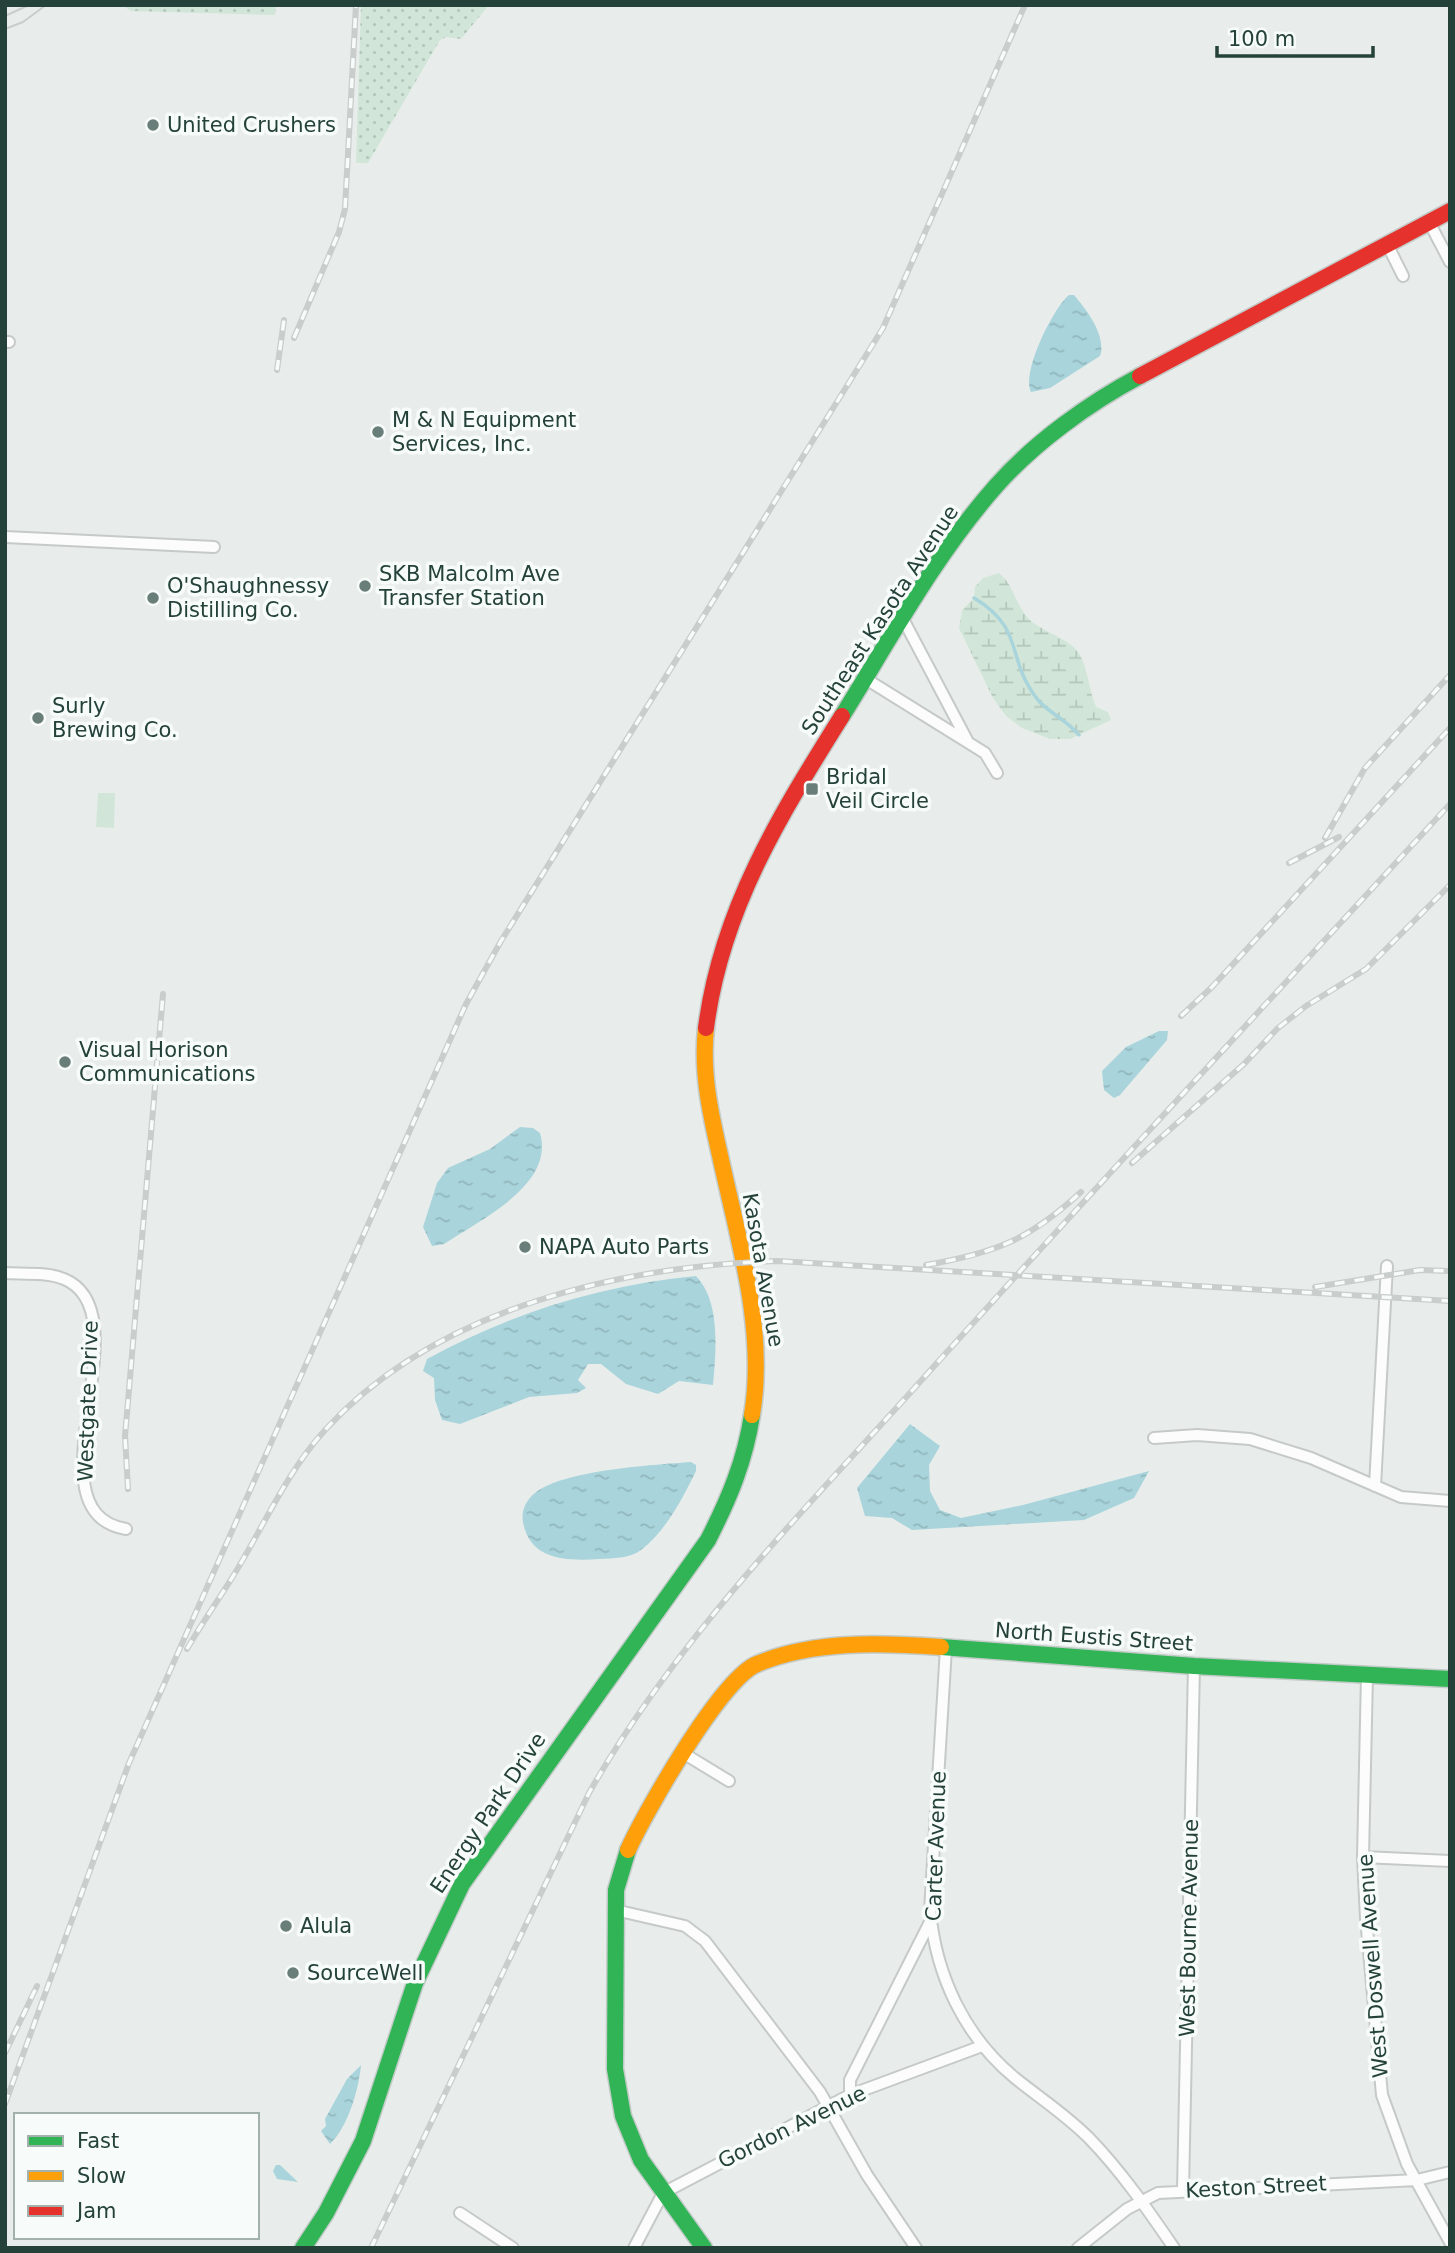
<svg xmlns="http://www.w3.org/2000/svg" width="1455" height="2253" font-family="'DejaVu Sans',sans-serif">
<style>
.green{fill:#d1e6d8}
.wetland{fill:url(#wetland-marsh)}
.park{fill:url(#park-dots)}
.water{fill:url(#water-ripples)}
.lines{fill:none;stroke-linecap:round;stroke-linejoin:round}
.stream{stroke:#a9d4db;stroke-width:3.5}
.street-casing{stroke:#c5cac8;stroke-width:14}
.fast-casing{stroke:#c3cbc8;stroke-width:19}
.slow-casing{stroke:#c3cbc8;stroke-width:19}
.jam-casing{stroke:#c3cbc8;stroke-width:19}
.street{stroke:#fcfcfc;stroke-width:10}
.fast{stroke:#30b455;stroke-width:16}
.slow{stroke:#ff9f0a;stroke-width:16}
.jam{stroke:#e5322d;stroke-width:16}
.tram{stroke:#c9cdcc;stroke-width:2}
.rail-casing{stroke:#c9cdcc;stroke-width:6}
.rail{stroke:#f7fbf9;stroke-width:3.5;stroke-dasharray:10;stroke-linecap:butt}
.poi-dot{fill:#697e78;stroke:#f7fbf9;stroke-width:2.5}
.labels{text-anchor:middle;dominant-baseline:central;stroke-width:7;stroke-linejoin:round;paint-order:stroke}
.poi-label{font-size:21px;fill:#24423a;stroke:#f7fbf9;text-anchor:start}
.street-label{font-size:21px;fill:#24423a;stroke:#f7fbf9}
</style>
<defs>
<pattern id="wetland-marsh" width="20" height="14" patternUnits="userSpaceOnUse" patternTransform="scale(1.75)"><rect width="20" height="14" fill="#d1e6d8"/><path d="M1 5h8M5 5V1M11 12h8M15 12V8" fill="none" stroke="#b3c6ba"/></pattern>
<pattern id="park-dots" width="8" height="8" patternUnits="userSpaceOnUse" patternTransform="scale(1.75)"><rect width="8" height="8" fill="#d1e6d8"/><path d="M2 2h.1M6 6h.1" fill="none" stroke="#b3c6ba" stroke-width="1.8" stroke-linecap="round"/></pattern>
<pattern id="water-ripples" width="26" height="14" patternUnits="userSpaceOnUse" patternTransform="scale(1.75)"><rect width="26" height="14" fill="#a9d4db"/><path d="M2 4q2-2 4 0t4 0M15 11q2-2 4 0t4 0" fill="none" stroke="#91b7bd"/></pattern>
</defs>
<rect width="100%" height="100%" fill="#e8edeb"/>
<!-- green -->
<path class="green" d="M98 793H115L114 828 96 827Z"/>
<!-- wetland -->
<path class="wetland" d="M999 573C1014 585 1015 604 1028 618 1041 632 1072 639 1080 655 1088 670 1089 690 1096 707L1108 712 1111 720 1070 739H1050L1022 728 1006 716 993 698 959 628 962 610 974 598 975 587 983 578Z"/>
<!-- park -->
<path class="park" d="M122 5H276L275 15 131 11Z
M361 5H489L461 39 446 37 440 40 368 163H356Z"/>
<!-- water -->
<path class="water" d="M1069 295H1074C1086 309 1107 336 1100 356L1050 388 1031 392C1021 373 1053 308 1069 295Z
M1159 1031H1168L1167 1040 1120 1095 1114 1098 1104 1090 1102 1071 1126 1047Z
M520 1127 533 1128 540 1133C555 1185 481 1219 444 1244L432 1246 423 1227 437 1183 448 1168 490 1149Z
M696 1276C721 1302 716 1351 713 1385L679 1381 658 1394 626 1384 601 1364H588L578 1380 586 1388 577 1393 529 1397 460 1424 442 1420 435 1400 434 1378 423 1371 427 1359C511 1313 601 1285 696 1276Z
M910 1424 940 1446 929 1465 930 1491 940 1510 961 1518 1023 1505 1149 1471 1134 1498 1084 1520 912 1530 892 1518 865 1516 857 1488Z
M691 1462 696 1465V1471C683 1498 665 1532 641 1550 629 1559 613 1558 600 1559 567 1561 530 1561 523 1522 521 1511 526 1500 535 1493 563 1470 653 1465 691 1462Z
M361 2065C359 2089 348 2127 330 2144L321 2131 326 2126 325 2119 347 2079Z
M276 2165H280L298 2182 277 2179 273 2171Z"/>
<g class="lines">
<!-- stream -->
<path class="stream" d="M974 598C1026 629 1005 659 1038 700 1050 714 1067 720 1079 735"/>
<!-- street casing -->
<g class="street-casing">
<path id="street" d="M1429 222 1450 262
M1387 244 1403 276
M5 342H9
M5 537 214 547
M903 619 967 740
M866 679 985 753 997 773
M5 1273C23 1274 47 1272 64 1279 147 1313 24 1512 126 1529
M1154 1438 1197 1435 1250 1439 1311 1458 1401 1497 1450 1501
M1375 1486 1387 1266
M946 1648 930 1911C936 1975 964 2036 1015 2078 1040 2098 1066 2115 1089 2138 1121 2171 1148 2210 1174 2248
M1367 1675 1363 1857 1366 1918 1382 2095 1407 2164 1450 2242
M683 1753 729 1781
M1363 1857 1450 1861
M615 1910 685 1926 705 1941 820 2092 867 2175 916 2248
M850 2095V2080L931 1920
M1183 2190 1194 1666
M460 2213 513 2248
M634 2248 663 2193 850 2095 982 2046
M1078 2248 1127 2209 1158 2193 1417 2180 1450 2172"/>
</g>
<!-- fast casing -->
<g class="fast-casing">
<path id="fast" d="M842 716C890 639 935 555 996 486 1034 443 1089 403 1140 376
M941 1647 1194 1666 1450 1679
M628 1850 616 1890 615 2069 623 2116 641 2160 704 2248
M303 2248 326 2213 363 2141 415 1983 462 1884 708 1540C729 1499 745 1461 752 1415"/>
</g>
<!-- slow casing -->
<g class="slow-casing">
<path id="slow" d="M706 1028C701 1074 711 1116 721 1160 739 1242 766 1331 752 1415
M628 1850C645 1812 721 1679 757 1664 814 1640 881 1643 941 1647"/>
</g>
<!-- jam casing -->
<g class="jam-casing">
<path id="jam" d="M1140 376 1450 211
M706 1028C721 910 780 815 842 716"/>
</g>
<!-- street -->
<use href="#street" class="street"/>
<!-- fast -->
<use href="#fast" class="fast"/>
<!-- slow -->
<use href="#slow" class="slow"/>
<!-- jam -->
<use href="#jam" class="jam"/>
<!-- tram -->
<path class="tram" d="M5 16 29 5
M5 29 23 22 46 5"/>
<!-- rail casing -->
<g class="rail-casing">
<path id="rail" d="M294 338 339 232 345 209 356 5
M277 370 284 320
M1325 838 1365 768 1450 675
M1289 863 1339 837
M1181 1016 1212 987 1450 728
M1132 1163 1244 1064 1278 1028 1306 1006 1366 969 1450 885
M926 1265C995 1253 1029 1240 1081 1192
M1315 1287 1420 1270 1450 1271
M128 1489 125 1436 163 994
M187 1649C203 1621 222 1595 238 1568 266 1521 289 1469 326 1429 437 1308 621 1266 778 1261L1450 1301
M5 2053 37 1986
M5 2104 129 1763 466 1004 501 941 883 328 1025 5
M371 2248 589 1793C674 1643 795 1520 910 1393 1088 1195 1270 1000 1450 804"/>
</g>
<!-- rail -->
<use href="#rail" class="rail"/>
</g>
<!-- markers -->
<g class="poi-dot">
<circle cx="153" cy="125" r="7"/>
<circle cx="378" cy="432" r="7"/>
<circle cx="365" cy="586" r="7"/>
<circle cx="153" cy="598" r="7"/>
<circle cx="38" cy="718" r="7"/>
<rect x="805" y="782" width="14" height="14" rx="3.5"/>
<circle cx="65" cy="1062" r="7"/>
<circle cx="525" cy="1247" r="7"/>
<circle cx="286" cy="1926" r="7"/>
<circle cx="293" cy="1973" r="7"/>
</g>
<g class="labels">
<!-- poi labels -->
<g class="poi-label">
<text x="167" y="125">United Crushers</text>
<text x="392" y="420">M &amp; N Equipment<tspan x="392" dy="24">Services, Inc.</tspan></text>
<text x="379" y="574">SKB Malcolm Ave<tspan x="379" dy="24">Transfer Station</tspan></text>
<text x="167" y="586">O'Shaughnessy<tspan x="167" dy="24">Distilling Co.</tspan></text>
<text x="52" y="706">Surly<tspan x="52" dy="24">Brewing Co.</tspan></text>
<text x="826" y="777">Bridal<tspan x="826" dy="24">Veil Circle</tspan></text>
<text x="79" y="1050">Visual Horison<tspan x="79" dy="24">Communications</tspan></text>
<text x="539" y="1247">NAPA Auto Parts</text>
<text x="300" y="1926">Alula</text>
<text x="307" y="1973">SourceWell</text>
</g>
<!-- street labels -->
<g class="street-label">
<text transform="translate(880 620) rotate(-57)">Southeast Kasota Avenue</text>
<text transform="translate(763 1270) rotate(80)">Kasota Avenue</text>
<text transform="translate(88 1401) rotate(-88)">Westgate Drive</text>
<text transform="translate(1094 1637) rotate(4)">North Eustis Street</text>
<text transform="translate(488 1813) rotate(-56)">Energy Park Drive</text>
<text transform="translate(936 1846) rotate(-88)">Carter Avenue</text>
<text transform="translate(1189 1928) rotate(-89)">West Bourne Avenue</text>
<text transform="translate(1373 1966) rotate(-94)">West Doswell Avenue</text>
<text transform="translate(792 2127) rotate(-26)">Gordon Avenue</text>
<text transform="translate(1256 2187) rotate(-3)">Keston Street</text>
</g>
</g>
<!-- border -->
<rect width="1455" height="2253" fill="none" stroke="#24423a" stroke-width="14"/>
<!-- legend -->
<rect x="14" y="2113" width="245" height="126" fill="#f7fbf9" stroke="#a3b1ad" stroke-width="2"/>
<rect x="28" y="2136" width="35" height="10" fill="#30b455" stroke="#a3b1ad" stroke-width="2"/>
<text x="77" y="2148" font-size="21" fill="#24423a">Fast</text>
<rect x="28" y="2171" width="35" height="10" fill="#ff9f0a" stroke="#a3b1ad" stroke-width="2"/>
<text x="77" y="2183" font-size="21" fill="#24423a">Slow</text>
<rect x="28" y="2206" width="35" height="10" fill="#e5322d" stroke="#a3b1ad" stroke-width="2"/>
<text x="77" y="2218" font-size="21" fill="#24423a">Jam</text>
<!-- scale -->
<path d="M1217 46v10h156v-10" fill="none" stroke="#24423a" stroke-width="3.5"/>
<text x="1228" y="46" font-size="21" fill="#24423a" stroke="#f7fbf9" stroke-width="5" paint-order="stroke">100 m</text>
</svg>
